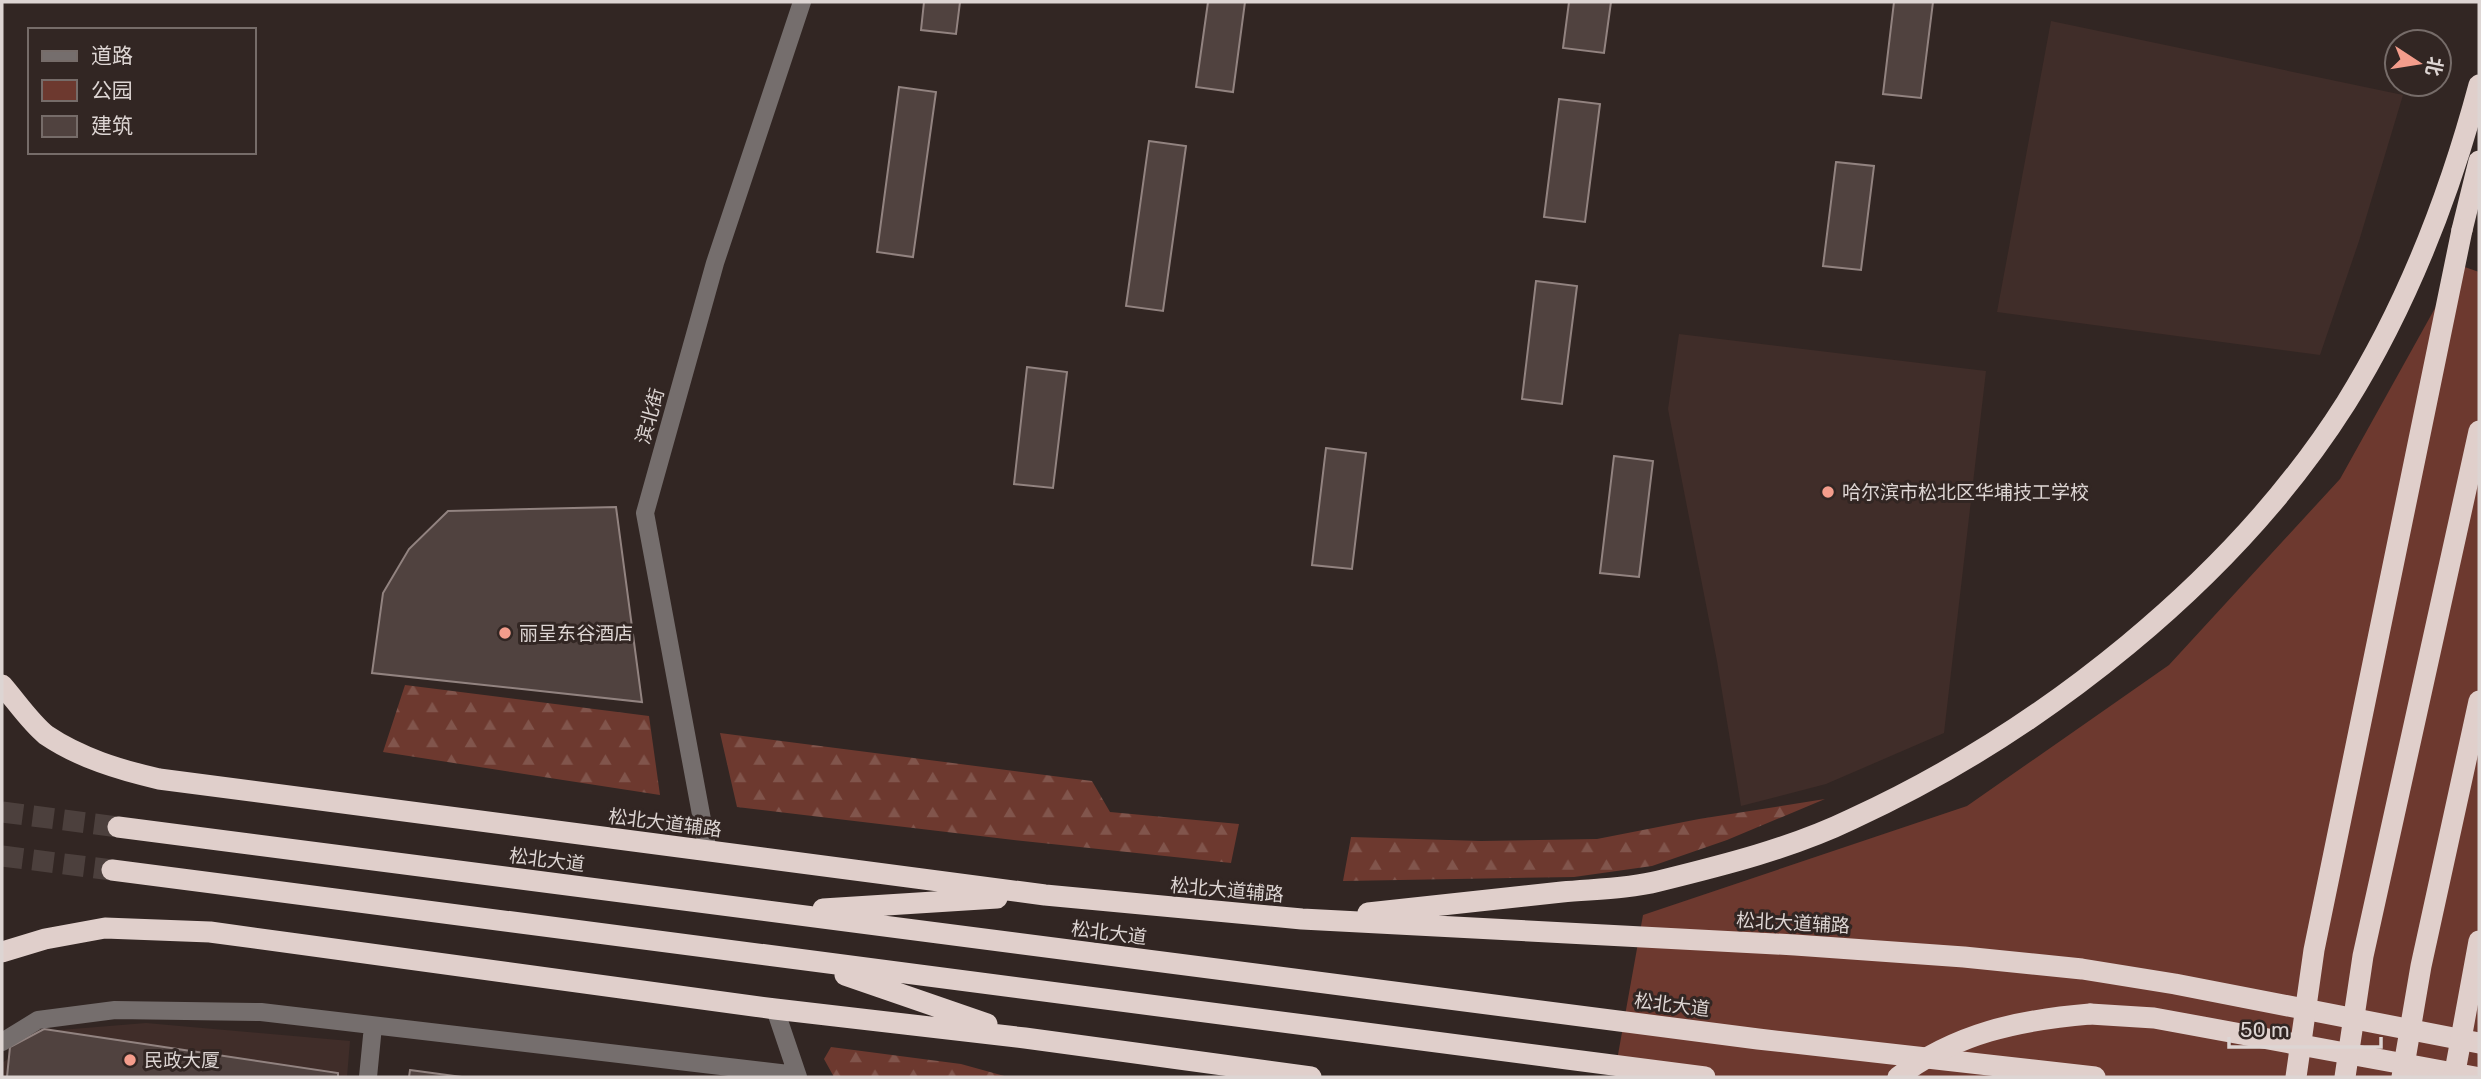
<svg xmlns="http://www.w3.org/2000/svg" width="2481" height="1079" font-family="Rubik,'Noto Sans SC',sans-serif">
<style>
.built{fill:#402d29}
.green{fill:#6d392f}
.forest{fill:url(#forest-firs)}
.building{fill:#50423f;stroke:#928380;stroke-width:2}
.lines{fill:none;stroke-linecap:round;stroke-linejoin:round}
.highway-tunnel{stroke:#4c403d;stroke-width:21;stroke-dasharray:21 10;stroke-linecap:butt}
.minor{stroke:#756e6d;stroke-width:18}
.highway{stroke:#e0cfcb;stroke-width:21}
.highway-bridge{stroke:#e0cfcb;stroke-width:21}
.poi-dot{fill:#f49d8c;stroke:#322623;stroke-width:2.5}
.labels{text-anchor:middle;dominant-baseline:central;stroke-width:6;stroke-linejoin:round;paint-order:stroke}
.street-label{font-size:19px;fill:#ddd5d3;stroke:#322623}
.poi-label{font-size:19px;fill:#ddd5d3;stroke:#322623;text-anchor:start}
</style>
<defs>
<pattern id="forest-firs" width="22" height="20" patternUnits="userSpaceOnUse" patternTransform="scale(1.75)"><rect width="22" height="20" fill="#6d392f"/><path d="M5 1l3.5 6h-7zM16 11l3.5 6h-7z" fill="#81554c"/></pattern>
</defs>
<rect width="100%" height="100%" fill="#322623"/>
<!-- built -->
<path class="built" d="M2051 21 2403 95 2359 241 2320 355 1997 312Z
M1679 334 1986 371 1944 733 1826 784 1741 806 1717 661 1668 409Z
M146 1023 350 1041 347 1077H2V1063L48 1031Z"/>
<!-- green -->
<path class="green" d="M2459 265 2479 272V1077H1614L1643 915 1967 806 2169 665 2340 479Z"/>
<!-- forest -->
<path class="forest" d="M405 685 649 716 660 795 383 752Z
M720 733 1092 781 1110 812 1239 824 1231 863 1023 841 737 807Z
M1825 799 1727 840 1652 866 1574 877 1343 881 1351 837 1481 841 1597 839 1699 819Z
M831 1047 961 1064 1008 1077H834L824 1059Z"/>
<!-- building -->
<path class="building" d="M924 2H960L956 34 921 30Z
M1208 2H1245L1233 92 1196 87Z
M1569 2H1611L1604 53 1563 48Z
M1894 2H1933L1921 98 1883 94Z
M899 87 936 92 913 257 877 252Z
M1559 99 1600 104 1585 222 1544 217Z
M1149 141 1186 146 1163 311 1126 306Z
M1836 162 1874 166 1861 270 1823 266Z
M1536 281 1577 286 1562 404 1522 399Z
M1027 367 1067 372 1053 488 1014 484Z
M1326 448 1366 453 1352 569 1312 565Z
M1614 456 1653 461 1639 577 1600 573Z
M616 507 642 702 372 673 383 593 409 549 448 511Z
M44 1029 338 1073V1077H7L10 1047Z
M410 1070 462 1077H409Z"/>
<g class="lines">
<!-- highway-tunnel -->
<path class="highway-tunnel" d="M2 812 118 827
M2 856 112 870"/>
<!-- minor -->
<path class="minor" d="M708 852 645 513 715 263 802 2
M775 1009 798 1077
M2 1042 38 1020 115 1010 261 1012 797 1075
M368 1077 373 1026"/>
<!-- highway -->
<path class="highway" d="M2462 230 2479 161
M2 685C16 701 30 722 46 735 80 758 120 770 159 779L1045 895 1302 919 1795 945 1964 957 2082 969 2175 984 2479 1043
M118 827 1758 1039 2095 1077
M112 870 1705 1077
M823 909 997 898
M1368 913C1433 906 1497 899 1562 892 1594 889 1628 889 1659 881 1724 865 1792 848 1852 819 2041 732 2234 580 2346 403 2407 305 2449 197 2479 85
M2 952 45 939 105 928 210 932 775 1009 1025 1038 1311 1077
M845 975 987 1024
M2090 1014 2154 1018 2475 1077"/>
<!-- highway-bridge -->
<path class="highway-bridge" d="M1898 1077C1956 1033 2019 1020 2090 1014
M2296 1077 2314 950 2462 230
M2345 1077 2363 956 2479 431
M2402 1077 2421 966 2479 701
M2454 1077 2479 941"/>
</g>
<!-- markers -->
<g class="poi-dot">
<circle cx="1828" cy="492" r="7"/>
<circle cx="505" cy="633" r="7"/>
<circle cx="130" cy="1060" r="7"/>
</g>
<g class="labels">
<!-- street labels -->
<g class="street-label">
<text transform="translate(650 416) rotate(-74)">滨北街</text>
<text transform="translate(665 823) rotate(7)">松北大道辅路</text>
<text transform="translate(547 860) rotate(7)">松北大道</text>
<text transform="translate(1227 890) rotate(5)">松北大道辅路</text>
<text transform="translate(1793 923) rotate(3)">松北大道辅路</text>
<text transform="translate(1109 933) rotate(7)">松北大道</text>
<text transform="translate(1672 1005) rotate(7)">松北大道</text>
</g>
<!-- poi labels -->
<g class="poi-label">
<text x="1842" y="492">哈尔滨市松北区华埔技工学校</text>
<text x="519" y="633">丽呈东谷酒店</text>
<text x="144" y="1060">民政大厦</text>
</g>
</g>
<!-- border -->
<rect width="2481" height="1079" fill="none" stroke="#ddd5d3" stroke-width="7"/>
<!-- legend -->
<rect x="28" y="28" width="228" height="126" fill="#322623" stroke="#766c69" stroke-width="2"/>
<rect x="42" y="51" width="35" height="10" fill="#756e6d" stroke="#766c69" stroke-width="2"/>
<text x="91" y="63" font-size="21" fill="#ddd5d3">道路</text>
<rect x="42" y="80" width="35" height="21" fill="#6d392f" stroke="#766c69" stroke-width="2"/>
<text x="91" y="98" font-size="21" fill="#ddd5d3">公园</text>
<rect x="42" y="116" width="35" height="21" fill="#50423f" stroke="#766c69" stroke-width="2"/>
<text x="91" y="133" font-size="21" fill="#ddd5d3">建筑</text>
<!-- north arrow -->
<g transform="translate(2418 63) rotate(102)"><circle r="33" fill="#322623" stroke="#766c69" stroke-width="2"/>
<path d="M0-5L12 26L0 18L-12 26Z" fill="#f49d8c"/>
<text y="-10" font-size="19" font-weight="bold" text-anchor="middle" fill="#ddd5d3">北</text>
</g>
<!-- scale -->
<path d="M2229 1037v10h152v-10" fill="none" stroke="#ddd5d3" stroke-width="3.5"/>
<text x="2240" y="1037" font-size="21" fill="#ddd5d3" stroke="#322623" stroke-width="5" paint-order="stroke">50 m</text>
</svg>
